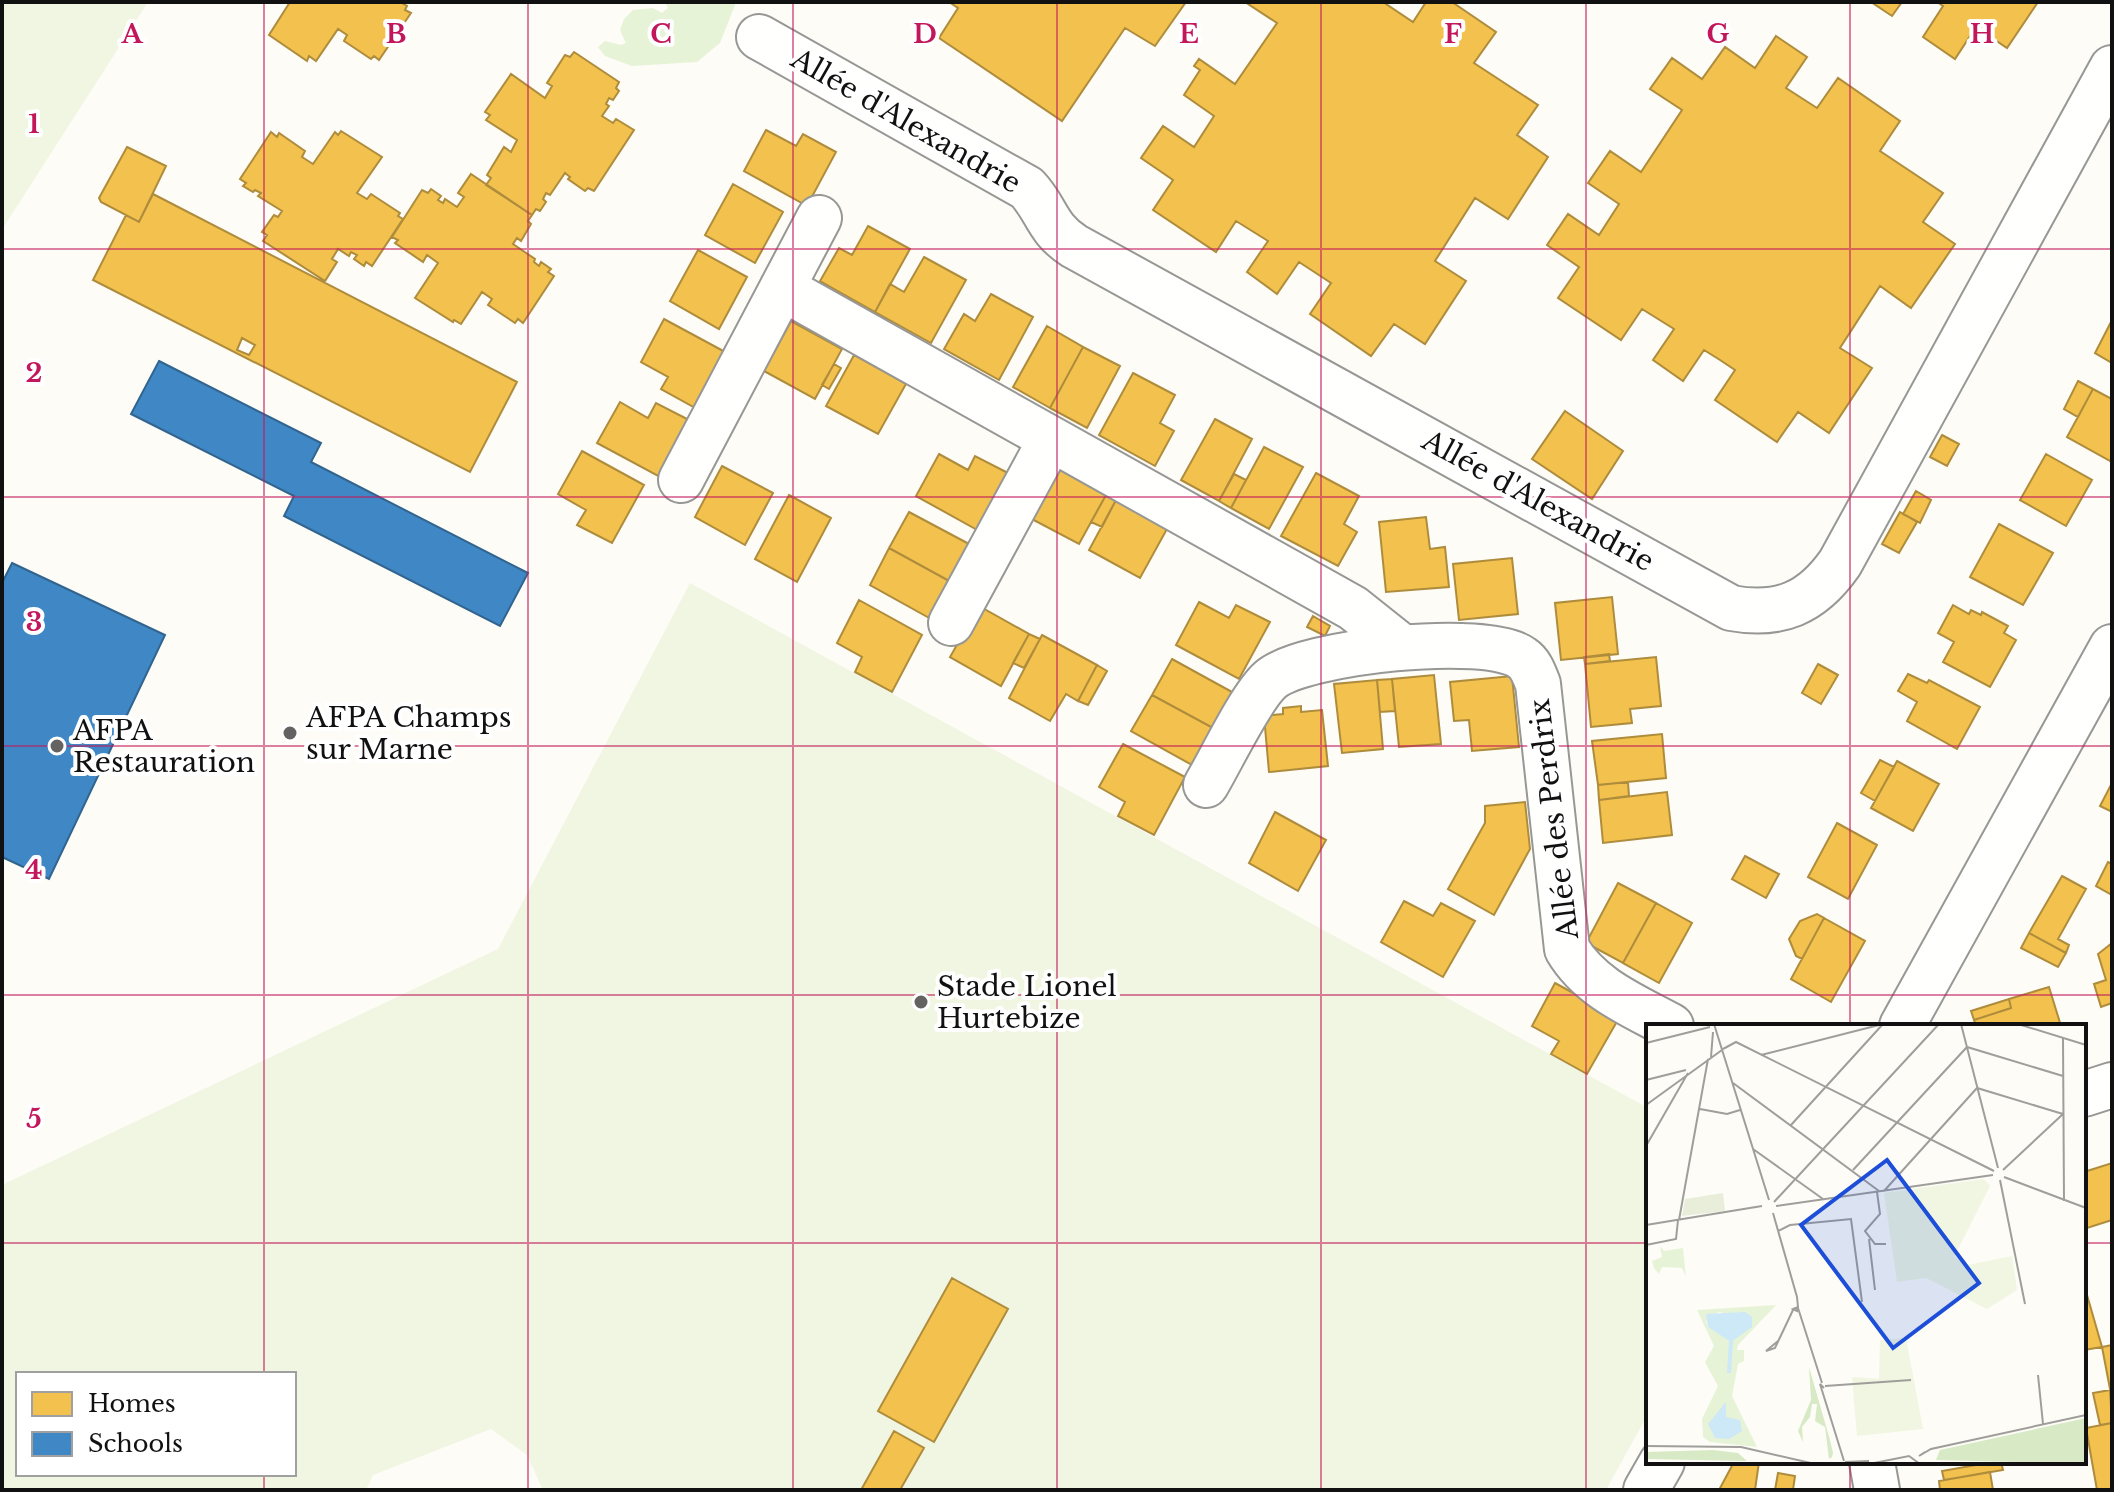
<svg xmlns="http://www.w3.org/2000/svg" width="2114" height="1492" font-family="'Libre Baskerville',serif">
<style>
.green{fill:#e7f3d7}
.pitch{fill:#f0f6e1;fill-rule:evenodd}
.homes{fill:#f2c14e;stroke:#ae8c3c;stroke-width:2;fill-rule:evenodd}
.schools{fill:#3f88c5;stroke:#31648f;stroke-width:2}
.lines{fill:none;stroke-linecap:round;stroke-linejoin:round}
.minor-casing{stroke:#979795;stroke-width:48}
.minor{stroke:#fffffe;stroke-width:44}
.grid{fill:none;stroke:#c2185b;stroke-width:2;stroke-opacity:0.55}
.poi-dot{fill:#646362;stroke:#fff;stroke-width:3}
.labels{text-anchor:middle;dominant-baseline:central;stroke-width:8;stroke-linejoin:round;paint-order:stroke}
.street-label{font-size:28px;fill:#111;stroke:#fff}
.poi-label{font-size:28px;fill:#111;stroke:#fff;text-anchor:start}
.inset-river{fill:none;stroke:#cde8f7;stroke-width:4}
.inset-road{fill:none;stroke:#9f9e9b;stroke-width:2}
.view{fill:#1d4ed8;fill-opacity:0.15;stroke:#1d4ed8;stroke-width:4}
.inset-edge{fill:none;stroke:#111;stroke-width:4}
.grid-label{font-size:26px;text-anchor:middle;font-weight:bold;fill:#c2185b;stroke:#fff;stroke-width:8;stroke-linejoin:round;paint-order:stroke}
</style>
<rect width="100%" height="100%" fill="#fdfcf7"/>
<!-- green -->
<path class="green" d="M665 2H735V5L720 43 697 62 632 66 605 56 598 47 605 41 621 45 626 43 620 30 624 19 633 10 653 8 662 13 668 8Z"/>
<!-- pitch -->
<path class="pitch" d="M2 2H148L3 228H2Z
M690 583 1648 1108V1414L1606 1490H543L527 1455 491 1429 373 1475 366 1490H2V1185L498 949ZM18 1374H294V1474H18Z"/>
<!-- homes -->
<path class="homes" d="M290 2H400L407 6 405 10 411 13 379 60 374 56 371 59 344 41 347 35 338 29 316 61 309 56 307 61 269 35Z
M949 2H1186L1155 46 1125 28 1062 121 939 38 958 8Z
M1245 2H1383L1413 22 1426 2H1452L1496 32 1474 63 1538 105 1517 135 1548 157 1508 219 1475 198 1435 261 1466 281 1425 344 1394 324 1371 356 1310 314 1331 283 1299 262 1277 294 1247 272 1268 241 1236 221 1216 252 1153 210 1173 180 1141 158 1163 126 1194 147 1214 116 1184 95 1200 70 1194 66 1199 59 1235 84 1277 23Z
M1871 2H1902L1892 16Z
M1937 2H2038L2007 48 1976 27 1955 59 1923 37 1943 6Z
M1776 36 1807 57 1786 88 1817 108 1838 78 1900 121 1880 151 1943 193 1923 222 1955 244 1911 308 1880 286 1840 348 1872 368 1829 433 1798 412 1777 442 1715 400 1735 370 1720 360 1704 350 1683 381 1653 360 1674 329 1642 309 1621 340 1558 298 1579 267 1547 245 1568 214 1599 235 1619 204 1588 183 1610 151 1641 172 1682 110 1650 89 1672 58 1702 79 1725 47 1755 68Z
M574 52 619 82 616 88 619 91 613 100 609 98 606 104 609 106 602 116 613 123 616 119 634 130 594 191 588 188 585 191 568 179 570 177 565 173 550 195 546 193 543 199 546 202 540 211 536 209 532 215 486 185 491 178 487 175 504 147 511 152 517 140 486 120 490 115 485 112 511 74 545 98 552 86 547 83 565 55 570 57Z
M766 130 796 146 803 134 836 152 807 206 744 171Z
M341 131 382 157 357 193 367 199 371 194 400 213 398 216 403 219 372 266 366 262 364 266 354 259 357 255 351 252 349 256 338 249 332 259 337 262 325 281 263 241 267 235 262 232 274 215 278 217 282 211 258 196 261 193 255 190 253 192 243 186 246 183 240 179 271 132 277 137 279 133 305 151 302 157 313 164 335 132 338 135Z
M127 147 166 166 139 222 101 202 99 198Z
M471 174 532 215 528 221 531 224 521 241 517 238 513 244 535 259 534 262 539 266 541 262 551 269 548 272 554 276 523 323 518 319 515 323 488 305 492 299 482 292 461 324 454 320 453 322 415 298 438 263 427 255 423 262 395 243 398 240 392 237 422 190 428 193 431 189 441 196 438 200 443 203 445 199 457 207 464 197 458 193Z
M733 184 783 212 755 263 705 235Z
M153 194 517 382 470 472 93 280 126 215 139 222ZM242 338 255 345 249 355 237 350Z
M868 226 910 249 875 312 820 281 839 248 852 255Z
M698 250 747 277 719 329 670 301Z
M924 257 966 280 931 343 875 312 890 284 904 292Z
M991 294 1033 317 999 380 944 349 964 314 975 321Z
M664 319 727 353 697 409 661 389 668 377 641 362Z
M791 321 842 349 815 399 764 371Z
M2111 322 2112 323V363L2095 353Z
M1047 326 1083 347 1050 408 1013 387Z
M1083 347 1120 366 1087 428 1050 408Z
M854 355 906 384 878 434 826 406Z
M834 364 841 368 829 389 822 385Z
M1133 373 1175 395 1160 423 1174 431 1155 466 1099 435Z
M2078 381 2093 389 2078 417 2064 409Z
M2093 389 2112 399V462L2067 437Z
M620 402 648 418 656 403 691 421 660 477 597 443Z
M1565 411 1623 451 1592 499 1532 459Z
M1215 419 1252 439 1219 501 1181 480Z
M1942 435 1959 444 1947 466 1930 457Z
M1264 447 1303 467 1269 529 1231 508Z
M582 451 644 485 612 543 577 525 586 510 558 494Z
M939 454 968 470 975 456 1010 474 979 531 916 496Z
M2046 454 2092 480 2066 526 2020 500Z
M722 466 773 493 745 545 695 517Z
M1055 467 1106 495 1079 544 1028 517Z
M1316 473 1359 496 1344 524 1357 532 1338 566 1281 536Z
M1234 474 1246 480 1231 508 1219 501Z
M1916 491 1931 500 1920 523 1903 514Z
M789 495 831 518 797 582 755 559Z
M1106 495 1116 500 1102 527 1091 522Z
M1116 500 1167 529 1140 578 1089 550Z
M909 512 971 545 951 582 889 548Z
M1900 512 1917 522 1899 553 1882 544Z
M1426 517 1430 549 1445 547 1449 587 1386 592 1379 522Z
M1999 524 2053 553 2023 605 1970 577Z
M889 548 951 582 931 619 870 585Z
M1512 558 1518 614 1459 620 1453 564Z
M1612 597 1618 654 1561 660 1555 603Z
M859 600 922 635 892 692 855 672 862 657 837 643Z
M1199 602 1229 618 1236 605 1270 622 1239 679 1176 645Z
M1953 605 1969 614 1971 610 1981 615 1982 612 2008 626 2004 633 2016 640 1990 687 1943 662 1954 642 1938 633Z
M979 606 1029 634 1001 686 950 657Z
M1313 616 1330 626 1325 636 1307 627Z
M1029 634 1040 639 1024 668 1013 663Z
M1042 635 1097 665 1078 701 1066 694 1050 721 1009 698Z
M1609 654 1610 661 1585 664 1584 657Z
M1656 657 1661 706 1630 709 1632 723 1591 727 1585 664Z
M1172 659 1232 692 1213 728 1152 695Z
M1818 664 1838 675 1821 704 1802 693Z
M1097 665 1107 671 1088 705 1078 701Z
M1908 674 1927 683 1929 680 1980 707 1957 749 1907 721 1917 702 1898 691Z
M1434 675 1441 744 1399 747 1392 679Z
M1512 676 1519 747 1472 751 1469 720 1454 721 1450 682Z
M1392 679 1395 711 1380 712 1377 680Z
M1377 680 1383 749 1342 753 1334 684Z
M1152 695 1213 728 1192 765 1131 731Z
M1301 706V712L1322 710 1328 766 1269 772 1264 716 1283 714V708Z
M1662 734 1666 778 1598 785 1592 741Z
M1123 744 1185 777 1154 835 1118 816 1125 802 1099 787Z
M1880 760 1894 767 1875 801 1861 793Z
M1897 761 1939 784 1913 831 1871 808Z
M1628 782 1629 796 1599 800 1598 785Z
M2112 783V812L2100 806Z
M1667 792 1672 835 1603 843 1599 800Z
M1525 802 1530 849 1494 915 1448 889 1485 823V806Z
M1275 812 1326 840 1298 891 1249 863Z
M1837 823 1877 845 1848 899 1808 877Z
M1745 856 1779 874 1766 898 1732 879Z
M2108 862 2112 864V895L2096 886Z
M2062 876 2086 889 2058 939 2069 945 2066 953 2029 933Z
M1618 883 1656 903 1623 963 1586 943Z
M1404 901 1433 916 1441 903 1475 921 1443 977 1381 942Z
M1656 903 1692 923 1659 983 1623 963Z
M1817 914 1824 918 1802 959 1796 956 1789 939 1800 921Z
M1824 918 1865 941 1831 1002 1791 979Z
M2029 933 2066 953 2058 967 2021 948Z
M2112 943V1003L2101 1007 2094 984 2106 980 2098 954Z
M1555 983 1619 1018 1587 1074 1551 1054 1559 1041 1532 1026Z
M2049 987 2061 1026H1976L1974 1020 2011 1008 2009 999Z
M2009 999 2011 1008 1974 1020 1971 1011Z
M2112 1163V1220L2084 1229V1165L2087 1171Z
M952 1278 1008 1309 934 1442 878 1411Z
M2085 1288 2102 1347 2084 1350V1289Z
M2112 1345V1388L2110 1389 2102 1347Z
M2110 1390 2112 1423 2100 1425 2093 1393Z
M2112 1423V1490H2097L2086 1428Z
M894 1431 924 1448 900 1490H861Z
M1734 1462H1759L1755 1490H1719Z
M1993 1462H2001L2003 1470 1944 1480 1942 1471Z
M1990 1472 1993 1490H1940L1939 1481Z
M1778 1473 1795 1476 1793 1490H1775Z"/>
<!-- schools -->
<path class="schools" d="M159 361 321 443 311 462 528 573 500 626 284 516 294 496 131 414Z
M12 563 165 635 49 879 2 857V583Z"/>
<g class="lines">
<!-- minor casing -->
<g class="minor-casing">
<path id="minor" d="M759 37 1027 188C1047 209 1046 228 1074 246L1731 608C1780 617 1812 603 1840 563L2112 68
M782 288 1353 608 1402 647
M681 480 819 218
M951 623 1051 439
M1206 785C1221 760 1250 698 1270 680 1302 651 1488 632 1522 658 1531 664 1534 674 1538 684L1567 949C1590 988 1632 1005 1671 1026
M1902 1026 2112 647
M2084 1094 2112 1085
M1872 1462 1877 1490
M1646 1490 1662 1462"/>
</g>
<!-- minor -->
<use href="#minor" class="minor"/>
</g>
<!-- grid -->
<path class="grid" d="M264 2V1374M528 2V1490M793 2V1490M1057 2V1490M1321 2V1490M1586 2V1490M1850 2V1026M2 249H2112M2 497H2112M2 746H2112M2 995H2112M2 1243H1648M2084 1243H2112M1850 1462V1490M264 1474V1490"/>
<!-- markers -->
<g class="poi-dot">
<circle cx="290" cy="733" r="8"/>
<circle cx="57" cy="746" r="8"/>
<circle cx="921" cy="1002" r="8"/>
</g>
<g class="labels">
<!-- street labels -->
<g class="street-label">
<text transform="translate(906 121) rotate(30)">Allée d'Alexandrie</text>
<text transform="translate(1538 501) rotate(29)">Allée d'Alexandrie</text>
<text transform="translate(1554 819) rotate(-97)">Allée des Perdrix</text>
</g>
<!-- poi labels -->
<g class="poi-label">
<text x="306" y="717">AFPA Champs<tspan x="306" dy="32">sur Marne</tspan></text>
<text x="73" y="730">AFPA<tspan x="73" dy="32">Restauration</tspan></text>
<text x="937" y="986">Stade Lionel<tspan x="937" dy="32">Hurtebize</tspan></text>
</g>
</g>
<!-- overview -->
<g transform="translate(1646 1024)">
<rect width="440" height="440" fill="#fdfcf7"/>
<path d="M14 222 18 227 37 224 40 253 36 244 16 243 13 250 8 244 6 237 16 233ZM130 281 92 321 91 326H98V337L92 340 86 372 111 423 64 418 57 413 56 395 72 362 59 338 68 322 51 286ZM73 288 104 295 102 304 85 317 62 303 60 297Z" fill="#e7f3d7" fill-rule="evenodd"/>
<path d="M163 343 184 416 187 429 186 433 183 435 179 403 169 397 171 380H166L164 393 156 403 157 418 152 407 165 376ZM440 394V440L290 436 294 426ZM67 426 92 429 101 437 0 435V428Z" fill="#d8eac5"/>
<path d="M77 169 79 187 36 192 39 175Z" fill="#e9eedb"/>
<path d="M338 155 344 162 308 233 322 241 366 232 371 266 341 285 280 254 251 258 238 169ZM260 314 277 405 211 412 206 353 233 355 234 316Z" fill="#f0f6e1"/>
<path d="M99 288 106 293V303L85 318 62 303 60 290ZM80 378V393L94 396 96 407 83 415 69 414 62 400Z" fill="#cde8f7"/>
<path class="inset-river" d="M83 349 85 317"/>
<path class="inset-road" d="M68 0 123 176M315 0 352 144M372 0 440 21M417 14 418 177M0 19 64 3M77 25 90 18 348 147M115 31 237 0M65 33 67 8M0 56 40 46M87 59 233 167M0 81 76 26M54 85 81 90 94 86M145 101 237 0M0 122 42 49M107 125 177 175M207 146 321 23 417 52M357 146 417 90M358 153 440 184M354 156 379 280M238 167 331 64 417 90M231 168 234 190 219 207 229 220H240M128 178 293 0M130 182 347 151M127 189 151 273 152 283 147 285 151 287 152 283M33 196 62 35M0 201 116 182M132 207 144 201 205 195 216 278M223 215 229 266M0 221 30 215 32 196M152 284 176 359M132 317 120 327 129 324 147 286M392 351 397 400M179 362 265 356M178 364 174 360 198 437M0 422 95 423 169 440M279 428 273 432 285 425 440 391M199 438 223 437M0 440H87M223 440 263 432 274 440"/>
<path class="view" d="M241 136 333 259 247 324 155 201Z"/>
<rect width="440" height="440" class="inset-edge"/>
</g>
<g class="grid-label">
<text x="132" y="43">A</text>
<text x="396" y="43">B</text>
<text x="661" y="43">C</text>
<text x="925" y="43">D</text>
<text x="1189" y="43">E</text>
<text x="1453" y="43">F</text>
<text x="1718" y="43">G</text>
<text x="1982" y="43">H</text>
<text x="34" y="133">1</text>
<text x="34" y="382">2</text>
<text x="34" y="631">3</text>
<text x="34" y="879">4</text>
<text x="34" y="1128">5</text>
</g>
<!-- border -->
<rect width="2114" height="1492" fill="none" stroke="#111111" stroke-width="8"/>
<!-- legend -->
<rect x="16" y="1372" width="280" height="104" fill="#ffffff" stroke="#a0a0a0" stroke-width="2"/>
<rect x="32" y="1392" width="40" height="24" fill="#f2c14e" stroke="#a0a0a0" stroke-width="2"/>
<text x="88" y="1412" font-size="24" fill="#111111">Homes</text>
<rect x="32" y="1432" width="40" height="24" fill="#3f88c5" stroke="#a0a0a0" stroke-width="2"/>
<text x="88" y="1452" font-size="24" fill="#111111">Schools</text>
</svg>
